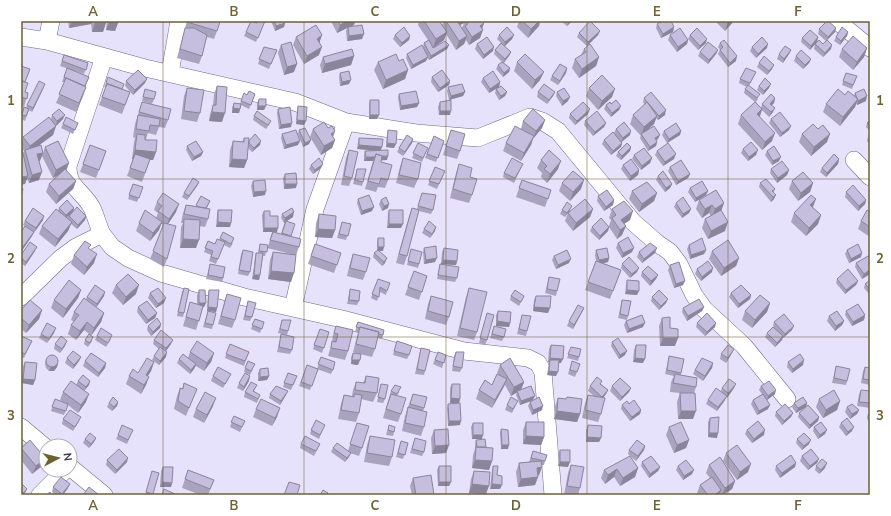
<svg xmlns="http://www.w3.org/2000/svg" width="891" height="516" font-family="'Nunito Sans',sans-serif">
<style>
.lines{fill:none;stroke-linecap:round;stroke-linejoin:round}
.minor-casing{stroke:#6f6885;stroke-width:18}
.minor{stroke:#fff;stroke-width:17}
.wall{fill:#a9a3bf;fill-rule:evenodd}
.shaded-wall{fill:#8a859b}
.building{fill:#c5bede;stroke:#8a859b}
.grid{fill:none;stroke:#6e6330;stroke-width:1;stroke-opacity:0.55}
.neatline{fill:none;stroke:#6e6330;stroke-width:1.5}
.grid-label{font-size:13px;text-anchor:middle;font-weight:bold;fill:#6e6330}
</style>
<rect width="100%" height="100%" fill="#e7e2fc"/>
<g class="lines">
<!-- minor casing -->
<g class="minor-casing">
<path id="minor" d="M837 21 870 48
M21 37 47 41 145 68 295 102 346 122 416 133 478 138 530 117 542 121 558 131 633 222 657 243 670 252 679 264 694 295 704 309 744 346 787 399
M47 41 51 21
M170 73 179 21
M854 160 870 177
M102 234C98 226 96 216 92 208 83 191 67 187 68 166L104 57
M21 297 61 258 76 247 102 234 112 247 128 258 161 273 244 297 342 319 464 351 528 358 538 363 543 372 553 495
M293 308 315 209 346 122
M21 427 46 448
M70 467 104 495
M40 495 65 470"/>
</g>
<!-- minor -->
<use href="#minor" class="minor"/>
</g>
<!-- wall -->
<path class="wall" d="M68 21H106L103 32H92L91 24 69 28Z
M107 21H119L115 31 106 30Z
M187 21H217V31L214 39 207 37 202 56 199 64 177 58Z
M265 21 256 42 244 36 246 32 257 23Z
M271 21H285V23L284 27 275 31Z
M331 21H355L354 25 351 26 362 39 347 41 346 31 347 28 337 33Z
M419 21H439L442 25 444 21H484V23L480 38 469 45 466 40 464 44 456 50 446 34 444 40 433 48 431 44 433 48 449 45 447 49 429 60 426 54 428 57 426 61 411 69 406 58 407 54 423 47 424 43 428 40 418 25ZM464 23 462 28 460 25Z
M519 21H540L539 26 528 38 517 27Z
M561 21H572L567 26Z
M715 21H734L725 31Z
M657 24 674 27 673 32 661 38 656 28Z
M836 28 835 32 827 40 831 49 823 57 814 49 815 44H823L826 41 818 34 819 29Z
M600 31 598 35 587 46 577 37 579 33Z
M848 32 847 36 840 45 834 41 836 37Z
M322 35 319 43V55L304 64 293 45 296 37Z
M395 35 410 36 409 40 400 47 393 39Z
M499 35H514L512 39 504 46 511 52 509 56 504 63 510 68 509 72 503 77 496 69 498 65 502 62 494 54 495 50 501 43 497 39Z
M670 35 688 40 687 44 677 52 668 40Z
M690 35 706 43 698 50 688 39Z
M818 37 817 42 810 50 801 42 802 38Z
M720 43 736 61 728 67 718 54 720 50 718 47Z
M477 44 493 51 483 59 475 49Z
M281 45 294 72 284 75 278 53Z
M264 47 277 50 269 69 258 64Z
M752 47 767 48 756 58 750 51Z
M867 48 864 57 853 70 839 57 842 49Z
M584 49 599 57 596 66 579 78 572 68 575 59 581 55Z
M718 50 716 54 708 64 698 56 700 52Z
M791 50 789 54 783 63 777 59 779 54Z
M64 55 88 63 84 74 60 66Z
M354 56 351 65 322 73 320 65 323 57Z
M796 56 811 59 809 63 803 69 794 61Z
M399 61 408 70 405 79 383 89 374 70 378 62Z
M517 62 540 80 532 89 514 71Z
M759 63 772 69 767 75 757 67Z
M21 66 30 69 25 82V92L28 93 24 107 21 106Z
M67 68 89 77 85 87 83 96 76 112 56 103 65 82H62Z
M567 68 566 73 558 85 550 80 552 76Z
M756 72 749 86 758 99 756 102 761 108 762 104 775 98 774 103 771 105 773 112 769 117 762 110 760 117 772 141 762 150 738 124 741 115 755 102 744 93 745 89 747 87 739 83 740 79Z
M340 73 349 84 340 86 339 77Z
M846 73 857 76 852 89 842 85Z
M432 77 450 81 449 85 438 92 431 82Z
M483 78 500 82 499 87 489 93 481 82Z
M126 81 145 83 133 95 125 86Z
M106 83 130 92 122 114 99 105 106 87H104Z
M217 86 222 122 209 121 210 114 213 105 214 94Z
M759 86 769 88 763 95 757 90Z
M448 87 465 92 463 96 449 100 447 91Z
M187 88 200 113 197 122 181 119 184 96Z
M589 88 612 97 598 110 586 96Z
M43 89 32 112 29 110 25 121 21 119V116L24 107 26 108 27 105Z
M145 89 154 99 152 104 142 101Z
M496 89 507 92 505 96 499 100 495 93Z
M538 92H555L553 96 547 104 537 97Z
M557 92 568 101 562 106 556 96Z
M244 93 247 95 255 94 249 109 241 105 239 113H232V108L234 103 240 104Z
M855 93 866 101 857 105 856 103 855 107 840 126 823 112 826 104 845 95 854 96Z
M399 94 419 103 417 107 400 110 398 98Z
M644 98 665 115 658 120 656 118 654 124 644 132 658 139 656 140 657 142 656 146 648 151 640 138 641 135V136L630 124 633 115 645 105 643 102Z
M259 99 264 110H257V103Z
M370 100 377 119H369V104Z
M142 102 168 120 165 128 159 127 156 135 148 133 146 139 156 152 153 160H150L142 182 127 176 133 159H132L134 142 135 138 133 137 135 124Z
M440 102 450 115H439L438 107Z
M611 104 621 106 619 110 611 117 604 109 606 105Z
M298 106 304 125 296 124 297 110Z
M278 109 291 127 279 129 277 113Z
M570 114H588L575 125 569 118Z
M52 115 63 119 56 126 53 135 38 146 43 153 45 147 69 163 66 170 76 181 73 189 56 204 46 192 49 184 58 175 53 178 42 156 39 161V180L29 183 27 178 25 184 23 154 24 151 21 147V143L23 137 51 119Z
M254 116 271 121 269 125 266 129 253 120Z
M771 119 791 126 789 130 780 137 769 123Z
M545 120 542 128 532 139 531 145 521 161 503 151 506 143 521 129 523 121Z
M870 120V131L866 127 867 123Z
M585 121 606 123 604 127 593 136 584 125Z
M78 123 73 134 61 128 63 124Z
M313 129 335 140 332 148 321 155 310 137Z
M616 129 630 135 622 142V143L621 147 611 155 602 144 604 140 614 133Z
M299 130 309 144 303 147 298 134V145L284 149 281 138 282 134H298Z
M388 130 394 148 386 147 387 134Z
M451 130 460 151 457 159 443 155Z
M664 131H681L680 135 667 143 662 135Z
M802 134 827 142 811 156 799 142Z
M870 135V144L867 141 868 137Z
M434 136 444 141 436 162 425 158Z
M244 138 249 141 260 145 252 152 248 148 247 160 244 168 229 167 230 150 233 141 242 142Z
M359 138 382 147 381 150 387 160H381V162L388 180 385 188 378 187 376 192 365 189 373 161H364V155L365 151 373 150 357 149 358 142Z
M413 139 412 143 403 156 397 152 399 148Z
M418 143 426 152 422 162 412 158Z
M90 145 106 151 96 178 80 172Z
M187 146 203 152 201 156 192 161 186 150Z
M631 147 630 151 621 160 616 156 618 152Z
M743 149 756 155 748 161 741 153Z
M349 150 352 178 349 186 341 185 346 158Z
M657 151 674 159 663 166 655 155Z
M767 151 779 161 772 165 765 155Z
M634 155 652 158 650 163 641 170 632 159Z
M403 158 418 179 414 188 396 183 400 167Z
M839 159 838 164 826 177 820 172 822 168Z
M541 160 558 169 547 183 541 177 542 173 537 168Z
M459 164 470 177 472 195 469 203 450 198 456 173Z
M523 164 514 183 503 177 504 173Z
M311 165 321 168 313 174 309 169Z
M623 165 639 170 638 175 630 181 621 169Z
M435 167 443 175 437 189 428 185Z
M670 167 690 174 688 178 676 185 668 171Z
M357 169 363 182 362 186 353 184Z
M771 169 789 170 787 175 777 183 770 173Z
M285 174 296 188 284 189 283 178Z
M658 176 672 184 670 188 665 192 656 180Z
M522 180 551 190 545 207 516 197Z
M253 181 265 195 253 197 251 186Z
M792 181 813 183 810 192 798 201 789 189Z
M199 182 197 186 187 200 182 197 184 193Z
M562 183 581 189 570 201 559 191Z
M760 183 775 189 774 192V199L771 202 759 187Z
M133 184 143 187 137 202 128 199Z
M690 188 708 191 706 195 695 202 688 192Z
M632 191 657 193 654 201 639 212 629 199Z
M846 192 866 200 865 204 858 211 845 197Z
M422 193 433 210 431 214 419 211 407 256 404 265 396 263 409 216 412 208 417 209Z
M201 196 210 201 207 208 208 219 205 227 199 226 196 248H180L181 227 183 223H181L183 213 186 205 196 206Z
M598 196 614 200 613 205 604 211 597 201Z
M358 199 372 211 361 215 357 203Z
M381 200 388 208 382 211 379 204Z
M699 200 724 203 721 211 725 231 708 239 702 228 705 219 711 216 709 213 702 218 696 209Z
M157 202 176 212 168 224 167 259 164 267 150 259 164 225 161 224 159 230 150 241 136 231 139 223 156 218 158 213 154 210Z
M676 203 691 209 689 213 682 218 674 207Z
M59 208H74L73 212 86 216 85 220 77 229 71 224 68 231 55 247 39 234 42 226 58 211Z
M813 208 821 215 818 224 806 236 791 222 794 213Z
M593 209 590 217 573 231 565 221 568 213Z
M612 209 630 220 624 224 622 235 617 239 609 227 608 231 599 240 590 231 592 227 609 226 611 220 609 218Z
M218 210 231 223 230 227H216L217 214Z
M389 210 401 228H387L388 214Z
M562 210H570L565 217 560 214Z
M264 211 270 216 277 232H275L281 234 285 221 284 223 281 218 282 214 293 217 286 221 291 236 299 247 296 255 291 282 268 279 270 260 273 252 291 254 267 248 265 256H263L260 275 259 280 252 279 255 257 256 253H258L260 244 268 247 272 232H263L262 215Z
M870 212V237L858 229 861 221Z
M319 214 335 230 332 238 315 237 316 223Z
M43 220 34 232 32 236 21 252V232L25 226 23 225 25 221Z
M351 224 346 240 337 238 341 226Z
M424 229 435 231 430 238 422 233Z
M220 238 233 243 230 248 224 245 216 264 209 261 211 255 204 252 208 241 215 244 219 240Z
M378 238 383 251H379L385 263 382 266 373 257 374 253 377 251V242Z
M618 243 632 252 622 258 616 248Z
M315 244 341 253 334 273 308 264Z
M689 245 706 250 704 254 690 259 687 249Z
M424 248 435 262 424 264 423 252Z
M444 248 457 261 456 265 441 264 442 252Z
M411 249 419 264 418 268 407 265Z
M243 250 250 272 248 276 238 274 241 254Z
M596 250 609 258 608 262 603 263 621 270 610 299 585 290 596 261 595 255Z
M847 250 861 257 849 263 845 254Z
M35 251 25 266 21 263V255Z
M712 251 739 258 736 266 721 276 709 259Z
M639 252 655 253 642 263 637 257Z
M353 254 366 272 363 280 347 276 350 263Z
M74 255 94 263 84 275 71 264Z
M554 256 569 263 556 269 552 260Z
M856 263 870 274 862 279 855 267Z
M210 264 223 278 222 282 206 279 209 268Z
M440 264 457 278 455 282 437 279 439 268Z
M622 264 637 272 630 278 621 268Z
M670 265 683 285 674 288 668 270Z
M697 269 712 272 701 281 695 274Z
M414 271 427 276 419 300 405 295Z
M642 272 658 275 656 279 650 286 641 276Z
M549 277 557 291 556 296 545 293Z
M378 279 387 291 386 295 380 292 377 301 371 298Z
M837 279 858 281 856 285 845 294 836 283Z
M627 280 637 295 625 294 626 285Z
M870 280V293L869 294 864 288 865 284Z
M116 285 136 294 123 305 112 293Z
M184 288V313L183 317 177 316 182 292Z
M469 288 477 332 474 340 457 336 466 297Z
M350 289 359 301 357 305 347 304Z
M81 290 78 298 63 318 51 308 54 300Z
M199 290 206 303 204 307H203L196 330 183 326 190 302 197 304V295Z
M209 290 217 308 216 312 209 311 213 325 212 329 203 327 208 311H207L208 294Z
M150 293 164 303 156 308 148 298Z
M731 293 751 295 750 299 738 308 729 297Z
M227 294 235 320 232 328 218 324Z
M104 296 96 307 104 313 101 322 91 335 92 341 88 347 84 344 85 340 89 334 84 330 76 340 68 334 71 325 74 322 71 320 74 312 86 299 87 297Z
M431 296 449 317 446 325 425 319 428 304Z
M511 296H524L519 306 510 300Z
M536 296 548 313 533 311 534 300Z
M652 297 666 303 659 310 651 301Z
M622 300 628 316 627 320 618 318 621 305Z
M248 301 252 317 250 321 243 320Z
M770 303 767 312 752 328 742 320 745 311Z
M138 307 157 313 155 318 146 324 137 312Z
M704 307 702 311 687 321 682 312 683 308Z
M584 308 582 312 573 329 567 326 569 321Z
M21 310H42L39 319 26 333 21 329Z
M498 311 510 323 509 327 496 326V315Z
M846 311 865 315 864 320 852 326 845 315Z
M487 313V340L485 345 479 343Z
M522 315 527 331 526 336 517 334Z
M829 316 844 321 842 325 835 331 827 321Z
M662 318 670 328 675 346H660L659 326Z
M255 319 264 322 260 333 251 329Z
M282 320 288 331 287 335 278 333Z
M626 321 643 327 627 333 624 325Z
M358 322 383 335 382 339 377 338 375 349 372 357 360 354 358 365 351 364V357L353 353H356L353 352 358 333 355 332Z
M774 322 792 330 783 338 782 340 775 347 765 337 767 333 774 327 773 326Z
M697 323 715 327 705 336 696 327Z
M161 324 160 328 151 336 147 330 148 326Z
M336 326 348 351 345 360 328 356 332 342 333 335Z
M494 326 504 337 502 341 490 338Z
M320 329 329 332 322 353 313 349Z
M54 333 47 343 39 338 41 334Z
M281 334 292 350 290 354 277 352 280 339Z
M21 336 32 341 24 358 21 357Z
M97 336 111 339 106 347 95 340Z
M154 340 171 344 166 351V357L159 365 152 360 154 356 159 349 153 344Z
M397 341 409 355 407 359 393 355Z
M612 342 625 355 619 359 611 346Z
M55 344 65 346 60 353 54 349Z
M230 344 249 352 244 366 225 358Z
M551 345 561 363H559L556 376 547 375 549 362H548L549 349Z
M636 345 643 363 633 362 634 350Z
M571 347 579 357 578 361 567 358Z
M421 348 425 371 424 375 415 374 420 352Z
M734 349 732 353 726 363 720 359 721 354Z
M190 352 214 353 211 362 204 371 196 366 194 369 190 374 177 363 179 359 188 358Z
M438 352 446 355 442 368 433 364Z
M456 352 462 368 460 372 452 371 454 356Z
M669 356 681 373V375L696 387 694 393 693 419H678L677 402 680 393 670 392 671 382 674 376 665 374 668 361Z
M81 357 79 361 73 369 65 363 67 358Z
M321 357 333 370 331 374 317 369Z
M46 359 58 363 57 367 54 371H49L46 368 45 364Z
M85 361 106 363 105 368 98 377 83 366Z
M572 361 580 364 575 377 568 374Z
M25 362 35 380 33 385 22 383 23 366Z
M154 362 151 371 148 376 146 385 141 394 126 384 129 376 138 373Z
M788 362 803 365 792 373 787 367Z
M713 363 712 368 703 381 693 374 695 370Z
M307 365 318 369 310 390 299 386Z
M500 365 524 382 521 390 533 400 542 410 532 415 528 406 530 402 532 401 520 405 516 395 517 392 511 396 505 385 492 408 476 399 479 390 492 385 498 374 497 373Z
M836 366 847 381 846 385 832 383Z
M865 367 870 368V385L861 383 863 371Z
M245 368 253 369 250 375 244 372Z
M260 369 269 376 267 380 258 381V373Z
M288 373 297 376 291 390 283 387Z
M213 376 229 378 223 388 211 381Z
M366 376 377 393 373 402 361 399 359 413 356 422 338 419 341 404 344 395 352 396 353 390 356 382 363 383Z
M78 381 89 385 84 391 86 402 78 413 68 405 64 415 51 411 55 399 63 402 60 400 63 392 76 385Z
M249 381 243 391 237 388 239 383Z
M184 383 197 389 186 416 174 409 177 396 180 388 182 389Z
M381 384 385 399 383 403 377 402Z
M452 384 460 399 459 403H450V388Z
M601 384 608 390 606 394 603 397 601 414 598 422 582 418 585 403 588 395 594 396 588 391 590 386Z
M257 385 254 391 260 395 257 403 244 397 245 392Z
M612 386 631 388 629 392 620 401 610 391Z
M761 386 775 394 767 400 768 409 757 415 751 404 753 400 762 394 759 390Z
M722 388H734L727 398 726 397 725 400 717 411 706 404 708 400 721 391Z
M861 390 870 391V408L857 406 859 394Z
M391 391 399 392 397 396 401 414 398 422 383 418Z
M270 394 286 395 280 405 269 398Z
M413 394 424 408 423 411 424 427 421 436 402 431 405 416 408 407Z
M567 397 580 414 577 422 554 419 555 406 558 398 566 399Z
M819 399 840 401 837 410 823 418 816 407Z
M118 402 117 406 112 411 107 407 109 403Z
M794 403H807L806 407 796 413 792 407Z
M448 404 460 425 448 426 447 408Z
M629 404 641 410 640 414 630 421 621 409 622 405Z
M507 405H516L512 413 505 410Z
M213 406 204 423 193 417 196 409Z
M847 407 859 410 857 414 850 419 845 412Z
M256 409 277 417 272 426 253 417Z
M776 412 793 413 791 417 782 425 775 416Z
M799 413 819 417 818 421 809 429 798 417Z
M870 413V424L867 418 868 414Z
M234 416 245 421 240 432 230 427Z
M710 418 717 438 708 437V422Z
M63 419 79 421 73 431 62 424Z
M526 422 544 437 541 445 523 444V430Z
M357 423 362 448 359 456 350 453 349 457 345 462 331 452 333 448 348 451Z
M473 423 482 439H472L471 427Z
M841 423 852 431 846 436 839 427Z
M389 425 394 432 393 436 386 435Z
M588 425 601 438 599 442H586V430Z
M669 427 689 440 686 448 674 453 666 435Z
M814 427 825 434 818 439 813 431Z
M323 429 319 439 310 434 311 430Z
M501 429 508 449H501L500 433Z
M133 430 127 444 116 439 118 435Z
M434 430 449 445 446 453 432 454 431 438Z
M747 430 764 435 752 443 745 434Z
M370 436 392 457 389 466 364 462 367 445Z
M96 438 94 442 89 448 83 443 85 439Z
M415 438 424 452 422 456 410 453Z
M797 439 809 444 802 450 796 443Z
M476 440 485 448 492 461 489 470 472 468 473 455 475 449V445Z
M401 441 408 443 403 459 396 457Z
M301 444 318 448 314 456 300 448Z
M645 446 644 450 636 461 628 454 629 450Z
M21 448 42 466 32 474 21 460Z
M560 450 568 467 558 466 559 454Z
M533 451 545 461 544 465H542V467L539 475 538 476 535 485 518 487 516 472 519 463 529 462Z
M726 453 748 472 737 480 723 461Z
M802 456 819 459 817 463 808 470 800 461Z
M107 460 127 462 115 474 106 465Z
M642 462 660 467 658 471 649 478 641 466Z
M796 463 795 467 780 478 775 470 776 466Z
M571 465 580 488 578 495H564L568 473Z
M709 465 735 481 732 489 723 495H721L720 494 719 495H699L697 493 700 485 710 478 706 473Z
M439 466 451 482 449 486H438L437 470Z
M493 466 497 475 500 489H490L492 470Z
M678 466 692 474 683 480 676 470Z
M816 466 825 468 819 474 815 470Z
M163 467 172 483 171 487H160L161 471Z
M638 468 635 477 620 486 614 477 605 484 601 478 604 470Z
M188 470 214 480 208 495H201L182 488Z
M152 471 159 473 152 495H145Z
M474 471 486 494 469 493 471 479Z
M413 478 434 495H412L410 486Z
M53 487 68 488 63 495H56L52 492Z"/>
<!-- shaded-wall -->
<path class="shaded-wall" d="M72 21H93L91 24 69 28Z
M347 21H355L354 25 348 28V27L347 28 337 33 340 25Z
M458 21H465L464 23 456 27Z
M539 21H540L539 26 528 38 531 29Z
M570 21H572L567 26 569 22Z
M730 21H734L725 31 728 22Z
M109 22H118L115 31 106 30Z
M95 23H106L103 32H92Z
M285 23 284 27 275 31 276 26Z
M484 23 481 31 483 30 480 38 469 45 472 37 480 26Z
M674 27 673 32 661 38 663 34Z
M836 28 835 32 826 41 828 37Z
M600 31 598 35 587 46 588 42Z
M447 32 444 40 433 48 436 39Z
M848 32 847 36 840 45 841 41Z
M364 34 362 39 347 41 349 36Z
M322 35 319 44 317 39Z
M514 35 512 39 504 47 505 42Z
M410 36 409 40 400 47 402 43Z
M467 36 464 44 456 50 459 41Z
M818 37 817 42 810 50 811 46Z
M707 39 706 43 698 50 700 46Z
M688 40 687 44 677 52 678 47Z
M768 44 767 48 756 58 758 54Z
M449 45 447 49 429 60 431 56Z
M832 45 831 49 823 57 825 53Z
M322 47 319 55 304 64 307 56Z
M494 47 493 51 483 59 484 55Z
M867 48 864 57 853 70 857 62Z
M718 50 716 54 708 64 709 60Z
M791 50 789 54 783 63 784 59Z
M511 52 509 56 503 63 505 59Z
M354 56 351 65 322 73 325 64Z
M737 56 736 61 728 67 730 63Z
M428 57 426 61 411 69 413 65Z
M599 57 596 66 579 78 582 69Z
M811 59 809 63 803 69 805 65Z
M297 64 294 72 284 75 287 67Z
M774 65 772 69 767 75 769 71Z
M510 68 509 72 503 77 504 73Z
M567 68 566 73 558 85 560 81Z
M408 70 405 79 383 89 386 80Z
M544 72 540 80 532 89 535 80Z
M147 79 145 83 133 95 135 90Z
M351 80 349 84 340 86 342 82Z
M450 81 449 85 438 92 440 88Z
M500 82 499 87 489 93 490 89Z
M45 84 43 89 32 112 33 108Z
M771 84 769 88 763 95 764 91Z
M86 87 83 96 76 112 79 103Z
M615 89 612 97 598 110 602 101Z
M465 92 463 96 449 100 451 96Z
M507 92 505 96 499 100 501 96Z
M555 92 553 96 547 104 549 100Z
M867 96 866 101 857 105 858 101Z
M570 97 568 101 562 106 563 101Z
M775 98 774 103 769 108 770 104Z
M858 99 855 107 840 126 843 117Z
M419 103 417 107 400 110 401 106Z
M258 106H266L264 110H257Z
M621 106 619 110 611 117 612 113Z
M233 108 240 109 239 113H232Z
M775 108 773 112 769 117 771 112Z
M590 109 588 114 575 125 577 121Z
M762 109 759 118 757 114Z
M666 110 665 115 658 120 659 116Z
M440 111H451L450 115H439Z
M212 112 225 113 222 122 209 121Z
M65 115 63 119 56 126 57 121Z
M370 115H379L377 119H369Z
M657 116 654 124 642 135 641 134V136L644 127Z
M297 120 306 121 304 125 296 124Z
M545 120 542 128 533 139 536 131Z
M292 123 291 127 279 129 281 125Z
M606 123 604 127 593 136 595 132Z
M56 126 53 135 27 154 30 146Z
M791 126 789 130 780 137 782 133Z
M335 131 332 140 331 134Z
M631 131 630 135 621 142 623 138Z
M681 131 680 135 667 143 669 139Z
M775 133 772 141 762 150 765 142Z
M830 134 827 142 811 156 814 147Z
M660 135 658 139 653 142 655 138Z
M534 136 531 145 521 161 524 153Z
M413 139 412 143 403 156 405 152Z
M311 140 309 144 303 147 305 143Z
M335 140 332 148 321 155 324 146Z
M261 141 260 145 252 152 254 148Z
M300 141 298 145 284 149 286 145Z
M657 142 656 146 648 151 650 147Z
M387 143 396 144 394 148 386 147Z
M622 143 621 147 611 155 613 151Z
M359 145 382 147 380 151 357 149Z
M631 147 630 151 621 160 622 156Z
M135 150 156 152 153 160 132 159Z
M758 150 756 155 748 161 749 157Z
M203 152 201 156 192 161 194 157Z
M43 153 40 161 34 163 37 154Z
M676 154 674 159 663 166 665 162Z
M388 156 387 160 374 161 375 157Z
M366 157H375L373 161H364Z
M781 157 779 161 772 165 773 161Z
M652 158 650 163 641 170 642 166Z
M232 159 247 160 244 168 229 167Z
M839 159 838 164 826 177 827 173Z
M561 161 558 169 547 183 550 174Z
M69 163 66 171 53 178 56 170Z
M323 164 321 168 313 174 315 170Z
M639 170 638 175 630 181 631 176Z
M789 170 787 175 777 183 778 178Z
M42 172 39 180 29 183 32 175Z
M690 174 688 178 676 185 678 181Z
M28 176 25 184 21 185V177Z
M584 180 581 189 570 201 573 192Z
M76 181 73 189 56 204 59 196Z
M199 182 197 186 187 200 189 196Z
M813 183 810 192 798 201 801 193Z
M285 184H297L296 188 284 189Z
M672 184 670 188 665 192 666 188Z
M266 191 265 195 253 197 254 192Z
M708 191 706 195 695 202 696 198Z
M657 193 654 201 639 212 642 204Z
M776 195 774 199 771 202 773 197Z
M816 199 813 207 807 213 810 205Z
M614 200 613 205 604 211 606 207Z
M866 200 865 204 858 211 859 206Z
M724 203 721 211 712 217 715 209Z
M179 204 176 212 166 227 169 219Z
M389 204 388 208 382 211 384 206Z
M712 205 709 213 702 218 705 209Z
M572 206 570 210 565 217 567 213Z
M374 207 372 211 361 215 362 211Z
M74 208 73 212 64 219 66 215Z
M593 209 590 217 573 231 576 223Z
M691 209 689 213 682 218 683 214Z
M633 211 630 220 618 228 621 220Z
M294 212 293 217 284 223 285 218Z
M821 215 818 224 806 236 809 228Z
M44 216 43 220 34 233 36 228Z
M86 216 85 220 77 229 78 225Z
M72 222 68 231 55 247 58 239Z
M162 222 159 230 150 241 153 233Z
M218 222 231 223 230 227H216Z
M728 222 725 231 708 239 711 231Z
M389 224H403L401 228H387Z
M626 226 622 235 617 239 620 230Z
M436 227 435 231 430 238 432 234Z
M609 227 608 231 599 240 600 236Z
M264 228H278L277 232H263Z
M318 229 335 230 332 238 315 237Z
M34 232 32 236 21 252 22 248Z
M183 239 199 240 196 248H180Z
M37 247 35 251 25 266 26 262Z
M378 247H384L383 251H377Z
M634 248 632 252 622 258 623 253Z
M657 248 655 253 642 263 644 259Z
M706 250 704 254 690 259 691 255Z
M862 253 861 257 849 263 851 259Z
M97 254 94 263 84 275 87 267Z
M387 258 385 263 382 266 384 262Z
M437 258 435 262 424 264 426 260Z
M609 258 608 262 597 265 599 260Z
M739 258 736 266 721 276 724 268Z
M571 259 569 263 556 269 558 265Z
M443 260 457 261 456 265 441 264Z
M639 268 637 272 630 278 632 274Z
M713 268 712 272 701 281 702 277Z
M870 270V274L862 279 864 274Z
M271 271 294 273 291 282 268 279Z
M254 275H260L259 280 252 279Z
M658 275 656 279 650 286 651 281Z
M685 281 683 285 674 288 676 284Z
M858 281 856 285 845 294 846 290Z
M139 285 136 294 123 305 126 297Z
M81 290 78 298 63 318 66 309Z
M627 290 639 291 637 295 625 294Z
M105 292 104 296 96 308 97 304Z
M751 295 750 299 738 308 739 304Z
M166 298 164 303 156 308 158 304Z
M668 299 666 303 659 310 661 306Z
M199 303H206L204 307 197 308Z
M770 303 767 312 752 328 755 320Z
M208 307 217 308 216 312 207 311Z
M534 307 550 308 548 313 533 311Z
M704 307 702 311 687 321 688 316Z
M584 308 582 312 573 329 574 325Z
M42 310 39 319 26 333 29 325Z
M104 313 101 322 91 336 94 328Z
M157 313 155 318 146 324 148 320Z
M865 315 864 320 852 326 853 322Z
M497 321 510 323 509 327 496 326Z
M844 321 842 325 835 331 836 326Z
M87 322 84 330 76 340 80 331Z
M645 323 643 327 627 333 629 329Z
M716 323 715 327 705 336 707 332Z
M161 324 160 328 151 336 153 332Z
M794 326 792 330 783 338 785 334Z
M56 328 54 333 47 343 49 339Z
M783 336 782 340 775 347 777 343Z
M663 338H678L675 346H660Z
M173 340 171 344 165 352 166 348Z
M67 341 65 346 60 353 62 349Z
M734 349 732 353 726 363 728 358Z
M627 351 625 355 619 359 620 355Z
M167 352 166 357 159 365 160 361Z
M214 353 211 362 204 371 207 363Z
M81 357 79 361 73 369 74 365Z
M550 358 563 359 561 363 550 362V360L549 362H548Z
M635 358 645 359 643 363 633 362Z
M352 360H360L358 365 351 364Z
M804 360 803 365 792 373 793 369Z
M154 362 151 371 143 383 146 375Z
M58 363 57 367 54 371H49L51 367Z
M106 363 105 368 98 377 99 373Z
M713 363 712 368 703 381 705 376Z
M196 364 194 369 190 374 191 370Z
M549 371 558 372 556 376 547 375Z
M250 376 249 381 243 391 244 387Z
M269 376 267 380 258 381 260 377Z
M149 377 146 385 141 394 144 385Z
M23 379 35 380 33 385 22 383Z
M507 379 503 388 492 408 495 400Z
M90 381 89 385 84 391 86 387Z
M524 382 521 390 511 396 514 387Z
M736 384 734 388 727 398 728 393Z
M631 388 629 392 620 401 622 397Z
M608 390 606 394 601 401 602 397Z
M776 390 775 394 767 400 768 396Z
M288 391 286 395 280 405 281 401Z
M89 394 86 402 78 413 81 405Z
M535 396 533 400 520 405 521 401Z
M727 396 725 400 717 411 718 407Z
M216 398 213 406 204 423 207 415Z
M451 398 460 399 459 403H450Z
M840 401 837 410 823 418 826 410Z
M118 402 117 406 112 411 114 407Z
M807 403 806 407 796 413 798 408Z
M770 405 768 409 757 415 759 411Z
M543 406 542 410 532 415 533 410Z
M280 408 277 417 272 426 275 418Z
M641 410 640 414 630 421 632 417Z
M859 410 857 414 850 419 852 414Z
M557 411 580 414 577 422 554 419Z
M681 411H696L693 419H678Z
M793 413 791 417 782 425 784 421Z
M819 417 818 421 809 429 810 425Z
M449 421H461L460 425 448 426Z
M854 427 852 431 846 436 848 432Z
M765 430 764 435 752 443 754 439Z
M827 430 825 434 818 439 820 435Z
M709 433H718L717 438 708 437Z
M473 435H483L482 439H472Z
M526 436 544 437 541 445 523 444Z
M587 437 601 438 599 442H586Z
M96 438 94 442 89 448 91 444Z
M689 440 686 448 674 453 677 445Z
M811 440 809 444 802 450 804 446Z
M449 445 446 453 432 454 435 446Z
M502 445H509L508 449H501Z
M645 446 644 450 636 461 638 456Z
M351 453 349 457 345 462 347 458Z
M45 458 42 466 32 474 36 466Z
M128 458 127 462 115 474 117 470Z
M819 459 817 463 808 470 810 466Z
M475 460 492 461 489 470 472 468Z
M560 462H570L568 467 558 466Z
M796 463 795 467 780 478 782 473Z
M827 463 825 468 819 474 821 470Z
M751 464 748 472 737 480 740 472Z
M542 467 539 475 534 476 537 468Z
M660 467 658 471 649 478 650 474Z
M638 468 635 477 620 486 623 478Z
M617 469 614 477 605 484 608 475Z
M694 470 692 474 683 480 684 476Z
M538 477 535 485 518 487 521 479Z
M735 481 732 489 723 495H722L725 488Z
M162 482 172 483 171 487H160Z
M439 482H451L449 486H438Z
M70 484 68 488 63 495H61Z
M472 484 489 486 486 494 469 493Z
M492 484 502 485 500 489H490Z
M27 489 25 493 23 495H21Z
M721 490 719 495H715Z"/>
<!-- building -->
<path class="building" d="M95 21H106V23H95Z
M109 21H119L118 22H109Z
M187 21H217L220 22 217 31 187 22Z
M251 21 257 23 258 21H265L258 38 246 32Z
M274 21H285V23L276 26Z
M338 21H347L340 25Z
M424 21H439L447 32 436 39Z
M446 21H457L467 36 459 41Z
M466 21H484V23L480 26 483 30 472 37 465 26 468 24Z
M522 21H539L531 29Z
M590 21 600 31 588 42 579 33Z
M662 21H671L674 27 663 34 657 24Z
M827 21H828L836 28 828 37 819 29Z
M316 25 322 35 317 39 322 47 307 56 296 37Z
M362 25 364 34 349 36 348 27Z
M404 27 410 36 402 43 395 35Z
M507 27 514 35 505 42 499 35Z
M842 27 848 32 841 41 836 37Z
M185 28H194L207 35 202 56 180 49Z
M680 28 688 40 678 47 670 35Z
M697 28 707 39 700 46 690 35Z
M810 30 818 37 811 46 802 38Z
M853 36 867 48 857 62 842 49Z
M487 37 494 47 484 55 477 44Z
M762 37 768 44 758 54 752 47Z
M429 40 433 48 445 41 449 45 431 56 424 43Z
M724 40 737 56 730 63 720 50 723 47 720 43Z
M819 40 823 44 827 40 832 45 825 53 815 44Z
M291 42 297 64 287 67 281 45Z
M708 42 718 50 709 60 700 52Z
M501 43 511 52 505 59 495 50Z
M590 44 599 57 582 69 575 59 586 52 584 49Z
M422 45 428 57 413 65 407 54Z
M785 46 791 50 784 59 779 54Z
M264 47 277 50 271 64 259 59Z
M352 49 354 56 325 64 323 57Z
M801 50 811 59 805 65 796 56Z
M396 54 399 61 403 59 408 70 386 80 378 62Z
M525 54 544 72 535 80 517 62Z
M64 55 88 63 86 70 62 61Z
M764 56 774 65 769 71 759 63Z
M502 62 510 68 504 73 498 65Z
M560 64 567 68 560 81 552 76Z
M21 66 30 69 25 82 21 80Z
M67 68 89 77 85 86 64 77Z
M746 68 756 72 750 83 740 79Z
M138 70 147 79 135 90 126 81Z
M442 70 450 81 440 88 432 77Z
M349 71 351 80 342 82 340 73Z
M493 71 500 82 490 89 483 78Z
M846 73 857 76 853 85 843 81Z
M602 75 615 89 602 101 589 88Z
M108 77 124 84 122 89 106 83Z
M66 78 86 87 79 103 59 94Z
M765 78 771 84 764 91 759 86Z
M21 81 28 83 25 92 28 93 27 99 21 97Z
M39 81 45 84 33 108 27 105Z
M107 84 130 92 125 105 102 97Z
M462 84 465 92 451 96 448 87Z
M544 84 555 92 549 100 538 92Z
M748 85 760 94 757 98 745 89Z
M217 86 227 87 225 113 212 112 213 105H216Z
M501 86 507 92 501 96 496 89Z
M187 88 204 90 200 113 184 111Z
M564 88 570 97 563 101 557 92Z
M145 89 156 92 154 99 143 97Z
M838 89 845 95 848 91 858 99 843 117 826 104Z
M864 89 867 96 858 101 855 93Z
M249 91 255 94 251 105 241 101 244 93 247 95Z
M416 91 419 103 401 106 399 94Z
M651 92 666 110 659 116 644 98Z
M771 94 775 98 770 104 775 108 771 112 762 104Z
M259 99H266V106H258Z
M370 100H379V115H370Z
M451 100V111H440V102Z
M616 100 621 106 612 113 606 105 610 102 611 104Z
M142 102 171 109 168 120 139 112Z
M583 102 590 109 577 121 570 114Z
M647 102 657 116 644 127 633 115Z
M755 102 762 109 757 114 775 133 765 142 741 115Z
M234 103 241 104 240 109 233 108Z
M298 106 307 107 306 121 297 120Z
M24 107 29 109 26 116 22 115Z
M290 107 292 123 281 125 278 109Z
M59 109 65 115 57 121 52 115Z
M533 109 545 120 536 131 523 121Z
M257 111 271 121 268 125 254 116Z
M597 111 606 123 595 132 585 121Z
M780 112 791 126 782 133 771 119Z
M138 115 160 119 159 126 150 125 149 131 136 129Z
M49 117 56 126 30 146 23 137Z
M66 117 78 123 75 130 63 124Z
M870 120V125L867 123Z
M324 122 328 128 332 126 335 131 331 134 335 140 324 146 313 129Z
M624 122 631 131 623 138 616 129Z
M676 123 681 131 669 139 664 131Z
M813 124 818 129 823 125 830 134 814 147 802 134Z
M515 126 534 136 524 153 506 143Z
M654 126 660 135 655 138 657 142 650 147 641 134Z
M305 128 311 140 305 143 299 130Z
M296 130 300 141 286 145 282 134Z
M388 130 397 131 396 144 387 143Z
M451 130 465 134 460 151 446 146Z
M613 132 622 143 613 151 604 140Z
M137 134 145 135V140H157L156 152 135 150Z
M255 134 261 141 254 148 249 143V141Z
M407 135 413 139 405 152 399 148Z
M434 136 444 141 438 158 427 154Z
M244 138H249L247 160 232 159 233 141 244 142Z
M359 138 383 139 382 147 359 145Z
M58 141 69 163 56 170 45 147Z
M196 141 203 152 194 157 187 146Z
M751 142 758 150 749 157 743 149Z
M418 143 428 148 423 158 413 153Z
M627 143 631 147 622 156 618 152Z
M668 143 676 154 665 162 657 151Z
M41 145 43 153 37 154 42 172 32 175 25 150Z
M90 145 106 151 99 170 83 164Z
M774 146 781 157 773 161 767 151Z
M644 148 652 158 642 166 634 155Z
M22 149 28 176 21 177V150Z
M349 150 358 152 352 178 344 176Z
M388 150V156H382L376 154 375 157H366L365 151Z
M549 150 561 161 550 174 544 169 547 166 541 160Z
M135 154 150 159 145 173 130 168Z
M376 154 382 156 381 162 392 165 388 180 381 178 379 184 368 181Z
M834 154 839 159 827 173 822 168Z
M319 158 323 164 315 170 311 165Z
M403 158 421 163 418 179 399 175Z
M512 158 523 164 515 178 504 173Z
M631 159 639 170 631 176 623 165Z
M681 160 690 174 678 181 670 167Z
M782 161 789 170 778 178 771 169Z
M459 164 472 168 470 177 477 179 472 195 453 189Z
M435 167 445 171 439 184 429 181Z
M65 169 76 181 59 196 49 184Z
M357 169H366L363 182 355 180Z
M573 171 584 180 573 192 562 183Z
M663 171 672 184 666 188 658 176Z
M803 172 813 183 801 193 792 181Z
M296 173 297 184H285V174Z
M193 178 199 182 189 196 184 193Z
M766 179 775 189 772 191 776 195 773 197 760 183Z
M265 180 266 191 254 192 253 181Z
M522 180 551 190 548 199 519 188Z
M702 181 708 191 696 198 690 188Z
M647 182 657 193 642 204 632 191Z
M133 184 143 187 139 198 129 195Z
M853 185 866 200 859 206 846 192Z
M21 188 23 189 21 197Z
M607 190 614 200 606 207 598 196Z
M716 190 724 203 715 209 712 205 705 209 699 200Z
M163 193 179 204 169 219 158 211 162 206 157 202Z
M422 193 436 195 433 210 418 206Z
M369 195 374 207 362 211 358 199Z
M811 195 816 199 810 205 821 215 809 228 794 213Z
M201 196 210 201 206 208 199 207 196 205Z
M386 197 389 204 384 206 381 200Z
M683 197 691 209 683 214 676 203Z
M585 199 593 209 576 223 568 213Z
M67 200 74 208 66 215 59 208Z
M624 201 633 211 621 220 626 226 620 230 612 218 616 215 612 209Z
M567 202 572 206 567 213 562 210Z
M186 205 210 209 208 219 184 214Z
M77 207 86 216 78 225 69 216Z
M33 208 44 216 36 228 25 221Z
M292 208 294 212 285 218 282 214Z
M412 208 419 210 407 256 399 254Z
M56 209 72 222 58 239 42 226Z
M145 210 162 222 153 233 139 223Z
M218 210H232L231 223 218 222Z
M389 210H403V224H389Z
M721 210 728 222 711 231 705 219Z
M867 210 870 212V227L861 221Z
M264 211H270V216H278V228H264Z
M319 214 336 216 335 230 318 229Z
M601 218 609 227 600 236 592 227Z
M184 219 200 220 199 240 183 239Z
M286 221 295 224 291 236 282 233Z
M429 221 436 227 432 234 424 229Z
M342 222 351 224 348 236 339 234Z
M164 223 176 226 167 259 153 251Z
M25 226 34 232 22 248 21 247V232Z
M223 232 234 238 231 244 220 238Z
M273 232 301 239 299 247 270 240Z
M628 237 634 248 623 253 618 243Z
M378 238H384V247H378Z
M702 238 706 250 691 255 689 245Z
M217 239 225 242 218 259 211 257 213 251 205 248 208 241 215 244Z
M728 240 739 258 724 268 712 251Z
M85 241 91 245 88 248 97 254 87 267 74 255Z
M30 242 37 247 26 262 21 258V255Z
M650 243 657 248 644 259 639 252Z
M260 244 268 245 267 252 259 251Z
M315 244 341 253 337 265 311 256Z
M858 244 862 253 851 259 847 250Z
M436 246 437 258 426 260 424 248Z
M444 248 458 250 457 261 443 260Z
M607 248 609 258 599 260 596 250Z
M411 249 422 252 419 264 408 261Z
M243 250 253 252 250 272 239 270Z
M378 250 387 258 384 262 374 253Z
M567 250 571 259 558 265 554 256Z
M273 252 296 255 294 273 271 271Z
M256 253H263L260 275H254Z
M353 254 370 258 366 272 350 268Z
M870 255V270L864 274 856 263Z
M629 257 639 268 632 274 622 264Z
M596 261 621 270 613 291 588 282Z
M708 261 713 268 702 277 697 269Z
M679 262 685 281 676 284 670 265Z
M210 264 225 267 223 278 208 275Z
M440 264 459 267 457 278 438 275Z
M648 266 658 275 651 281 642 272Z
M848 269 858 281 846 290 837 279Z
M414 271 427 276 422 292 408 287Z
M128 274 139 285 126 297 116 285Z
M549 277 560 279 557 291 547 289Z
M378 279 390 283 387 291 380 287 379 297 372 294Z
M69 280 81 290 66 309 54 300Z
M627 280 639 281V291L627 290Z
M870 280V289L865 284Z
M95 285 105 292 97 304 87 297Z
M741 285 751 295 739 304 731 293Z
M158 288 166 298 158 304 150 293Z
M184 288 189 289 184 313 178 312Z
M469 288 487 292 477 332 460 328Z
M350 289 360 291 359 301 349 300Z
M199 290H205L206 303H199Z
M209 290H219L217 308 208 307Z
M515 290 524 296 521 302 511 296Z
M659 290 668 299 661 306 652 297Z
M227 294 241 298 235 320 221 316Z
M760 295 770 303 755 320 745 311Z
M431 296 453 302 449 317 428 311Z
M536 296H551L550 308 534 307Z
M84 298 104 313 94 328 87 322 80 331 71 325 79 315 74 312Z
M699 299 704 307 688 316 683 308Z
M30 300 42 310 29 325 21 318V310Z
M622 300 631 301 628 316 620 314Z
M147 301 157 313 148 320 138 307Z
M248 301 256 303 252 317 245 316Z
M190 302 203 306 199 321 186 317Z
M858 304 865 315 853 322 846 311Z
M578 305 584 308 574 325 569 321Z
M208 311 216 313 213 325 205 323Z
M498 311 511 312 510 323 497 321Z
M837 311 844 321 836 326 829 316Z
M487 313 494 315 487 340 480 338Z
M707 313 716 323 707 332 697 323Z
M784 314 794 326 785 334 774 322Z
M522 315 531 316 527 331 519 329Z
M642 315 645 323 629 329 626 321Z
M670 317V328L678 329V338H663L662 318Z
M157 318 161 324 153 332 148 326Z
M255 319 264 322 262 329 252 325Z
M282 320H291L288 331 280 329Z
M358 322 384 330 383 335 378 334 379 332 360 327V328L356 327Z
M47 323 56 328 49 339 41 334Z
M336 326 353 330 348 351 331 348 332 341 336 342 338 334 334 333Z
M494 326 506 329 504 337 492 334Z
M360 327 379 332 375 349 356 344Z
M773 327 783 336 777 343 767 333Z
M101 328 112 335 108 343 97 336Z
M320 329 329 332 324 348 314 345Z
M161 330 173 340 166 348 154 340Z
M89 334 93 337 90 343 85 340Z
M281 334 294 337 292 350 279 347Z
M21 336 32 341 25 354 21 352Z
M61 336 67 341 62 349 55 344Z
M618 338 627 351 620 355 612 342Z
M197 341 214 353 207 363 190 352Z
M397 341 412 346 409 355 394 351Z
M230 344 249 352 245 361 226 354Z
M551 345 564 346 563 359 550 358Z
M636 345H646L645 359 635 358Z
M728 345 734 349 728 358 721 354Z
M160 347 167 352 160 361 154 356Z
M571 347 581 349 579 357 568 354Z
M421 348 430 350 425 371 417 369Z
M73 351 81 357 74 365 67 358Z
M438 352 446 355 444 363 435 360Z
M456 352H464L462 368 453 366Z
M91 353 106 363 99 373 85 361Z
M353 353 361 354 360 360H352Z
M183 354 196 364 191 370 179 359Z
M800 354 804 360 793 369 788 362Z
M46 361a6 6 0 1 1 12 0a6 6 0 1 1-12 0Z
M669 356 684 359 681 373 667 370Z
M321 357 335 362 333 370 318 364Z
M147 358 154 362 146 375 149 377 144 385 129 376 133 369 138 373Z
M510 358 524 382 514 387 500 365Z
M702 358 713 363 705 376 695 370Z
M550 360H559L558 372 549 371Z
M248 361 255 364 251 371 245 368Z
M572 361 580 364 577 372 570 370Z
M25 362 37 363 35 380 23 379Z
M307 365 318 369 312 386 301 382Z
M836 366 850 369 847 381 834 378Z
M218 367 231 374 225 384 213 376Z
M865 367 870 368V380L863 379Z
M268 368 269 376 260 377V369Z
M245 373 250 376 244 387 239 383Z
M288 373 297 376 293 385 284 383Z
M497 374 507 379 495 400 479 390 485 380 492 385Z
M675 374 697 378 696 387 673 383Z
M83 375 90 381 86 387 78 381Z
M366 376 379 378 377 393 355 390 356 382 365 383Z
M597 377 602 381 600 384 608 390 602 397 590 386Z
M620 378 631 388 622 397 612 386Z
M729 379 736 384 728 393 722 388Z
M71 381 89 394 81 405 63 392Z
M769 381 776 390 768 396 761 386Z
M251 382 257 385 253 391 260 395 258 399 245 392Z
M184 383 197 389 189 408 178 401 180 388 183 389Z
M381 384 388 385 385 399 378 397Z
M452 384H460V399L451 398Z
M395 385 401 387 397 394 391 391Z
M276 386 288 391 281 401 270 394Z
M531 386 535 396 521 401 517 391Z
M716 388 727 396 718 407 708 400Z
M834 390 840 401 826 410 819 399Z
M861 390 870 391V403L859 402Z
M205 392 216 398 207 415 196 409Z
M680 393H695L696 411H681Z
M354 394 362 395 359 413 341 410 344 395 354 397Z
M391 394 406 398 401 414 386 409Z
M413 394 427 397 424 408 410 404Z
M763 394 770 405 759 411 753 400Z
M588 395 605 398 601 414 585 410Z
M113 397 118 402 114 407 109 403Z
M511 397 518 401 513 409 507 405Z
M539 397 543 406 533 410 530 402Z
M567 397 582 399 580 414 557 411 558 398 566 399Z
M803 397 807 403 798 408 794 403Z
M55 399 68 404 66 411 52 407Z
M261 399 280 408 275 418 256 409Z
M634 400 641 410 632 417 622 405 627 401 629 404Z
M460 403 461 421H449L448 404Z
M785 404 793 413 784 421 776 412Z
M852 404 859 410 852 414 847 407Z
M808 405 819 417 810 425 799 413Z
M408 407 427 412 424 427 405 423Z
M70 410 81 417 75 427 63 419Z
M234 416 245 421 242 427 231 422Z
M719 417 718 433H709L710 418Z
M847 418 854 427 848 432 841 423Z
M316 420 325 425 320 435 311 430Z
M758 421 765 430 754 439 747 430Z
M526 422H544V437L526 436Z
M681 422 689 440 677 445 669 427Z
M821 422 827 430 820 435 814 427Z
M357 423 369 426 362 448 350 444Z
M473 423H483V435H473Z
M122 425 133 430 128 440 118 435Z
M389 425 395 427 394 432 388 430Z
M588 425 602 426 601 438 587 437Z
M448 429 449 445 435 446 434 430Z
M501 429 508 430 509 445H502Z
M90 433 96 438 91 444 85 439Z
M804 433 811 440 804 446 797 439Z
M305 436 320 444 316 451 301 444Z
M370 436 395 440 392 457 367 453Z
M415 438 426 441 424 452 412 449Z
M485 439 486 447H477L476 440Z
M30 440 45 458 36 466 21 448Z
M637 440 645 446 638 456 629 450Z
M401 441 408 443 405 455 398 453Z
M337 443 351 453 347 458 333 448Z
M737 445 751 464 740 472 726 453Z
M476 447 493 448 492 461 475 460Z
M119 449 128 458 117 470 107 460Z
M811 449 819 459 810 466 802 456Z
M560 450H570V462H560Z
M533 451 547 455 545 461 531 458Z
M791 455 796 463 782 473 776 466Z
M630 456 638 468 623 478 617 469 608 475 604 470Z
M651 456 660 467 650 474 642 462Z
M720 457 735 481 725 488 709 465Z
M822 459 827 463 821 470 816 466Z
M686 460 694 470 684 476 678 466Z
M541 461 542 467 537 468 538 477 521 479 519 463Z
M571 465 584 467 580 488 567 486Z
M439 466H451V482H439Z
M493 466H498L497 475 502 476V485L492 484Z
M163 467H173L172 483 162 482Z
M188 470 214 480 210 489 185 479Z
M152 471 159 473 153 494 146 492Z
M474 471 490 472 489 486 472 484Z
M431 475 434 495H416L413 478Z
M61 477 70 484 62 494 53 487Z
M712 477 721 490 715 495H708L700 485Z
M289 482 300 485 297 495H284Z
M21 483 27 489 21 495Z
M89 487 99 495H83Z
M164 489 175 494V495H162Z
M323 490 328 493 327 495H320Z
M50 492 52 495H46Z"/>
<!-- grid -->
<path class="grid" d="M163 21V495M304 21V495M446 21V495M587 21V495M728 21V495M21 179H870M21 337H870"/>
<!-- border -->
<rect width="891" height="516" fill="none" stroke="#ffffff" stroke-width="44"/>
<!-- north arrow -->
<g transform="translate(58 458) rotate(83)"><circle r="19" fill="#ffffff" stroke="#b1b0b5"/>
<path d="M0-3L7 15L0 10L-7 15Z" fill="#6e6330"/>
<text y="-6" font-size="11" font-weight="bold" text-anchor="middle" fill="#3d3a47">N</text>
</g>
<rect x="22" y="22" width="847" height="472" class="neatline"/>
<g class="grid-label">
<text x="93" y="16">A</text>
<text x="234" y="16">B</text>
<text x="375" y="16">C</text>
<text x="516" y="16">D</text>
<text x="657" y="16">E</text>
<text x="798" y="16">F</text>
<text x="11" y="105">1</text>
<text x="880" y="105">1</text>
<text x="11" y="263">2</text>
<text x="880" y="263">2</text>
<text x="11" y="420">3</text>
<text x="880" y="420">3</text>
<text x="93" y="510">A</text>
<text x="234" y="510">B</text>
<text x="375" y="510">C</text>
<text x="516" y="510">D</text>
<text x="657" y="510">E</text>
<text x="798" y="510">F</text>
</g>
</svg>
